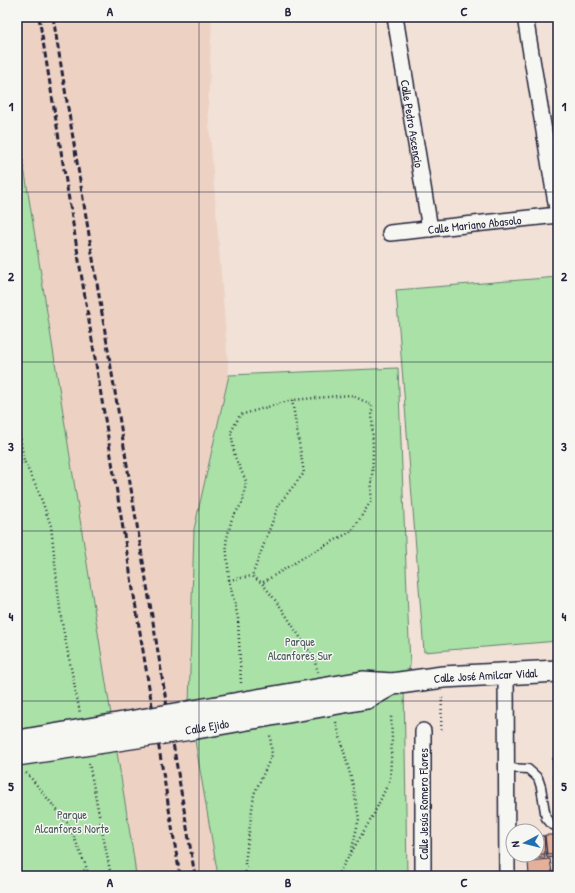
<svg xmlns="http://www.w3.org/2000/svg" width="575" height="893" font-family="'Patrick Hand',sans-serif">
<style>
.built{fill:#edd2c4}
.park{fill:#a9e1a6;stroke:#668270}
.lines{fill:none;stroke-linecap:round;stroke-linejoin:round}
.lane-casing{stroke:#22223b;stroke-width:11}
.street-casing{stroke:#22223b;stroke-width:18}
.secondary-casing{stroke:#22223b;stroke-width:24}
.path{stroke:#22223b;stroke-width:2.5;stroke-dasharray:1 3;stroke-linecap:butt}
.lane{stroke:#f6f6f2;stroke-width:8}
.street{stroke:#f6f6f2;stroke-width:15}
.secondary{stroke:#f6f6f2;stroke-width:21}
.rail{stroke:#22223b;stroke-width:3;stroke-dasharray:6 3;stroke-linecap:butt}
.secondary-bridge-casing{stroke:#22223b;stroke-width:24;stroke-linecap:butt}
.secondary-bridge{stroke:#f6f6f2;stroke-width:21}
.wall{fill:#c59784;stroke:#22223b}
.building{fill:#e5b099;stroke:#22223b}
.grid{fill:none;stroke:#22223b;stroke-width:1;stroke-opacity:0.55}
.labels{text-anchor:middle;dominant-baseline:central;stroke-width:3;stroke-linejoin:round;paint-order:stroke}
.street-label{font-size:12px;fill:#22223b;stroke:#f6f6f2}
.park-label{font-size:12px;fill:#4a5b5b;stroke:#f6f6f2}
.neatline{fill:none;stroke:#22223b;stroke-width:1.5}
.grid-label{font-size:13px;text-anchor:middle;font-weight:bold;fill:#22223b}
</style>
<rect width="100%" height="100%" fill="#f1e1d7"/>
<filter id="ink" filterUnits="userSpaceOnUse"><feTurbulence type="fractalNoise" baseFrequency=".025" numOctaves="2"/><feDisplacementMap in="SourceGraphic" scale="8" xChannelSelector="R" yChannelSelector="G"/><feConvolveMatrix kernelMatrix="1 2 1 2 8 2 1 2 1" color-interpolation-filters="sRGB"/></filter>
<g filter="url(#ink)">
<!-- built -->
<path class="built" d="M17 17H212L208 109 229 375 194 529 189 705 218 876H136L17 123Z"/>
<!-- park -->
<path class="park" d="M17 123 134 859 136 876H17Z
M558 277V641L424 652 396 290Z
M398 368 410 666 404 683 407 876H218L189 705 194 529 229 375Z"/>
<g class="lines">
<!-- lane casing -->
<g class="lane-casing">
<path id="lane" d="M506 768 528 769 538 778 541 787 546 818 552 825 558 824"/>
</g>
<!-- street casing -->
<g class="street-casing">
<g id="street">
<path id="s1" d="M395 17 430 229"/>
<path d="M525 17 558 215"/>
<path id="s2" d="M390 233 558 215"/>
<path d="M506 673 507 876"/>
<path d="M423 731V876"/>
</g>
</g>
<!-- secondary casing -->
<g class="secondary-casing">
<g id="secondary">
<path id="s3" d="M392 684 443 677 558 671"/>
</g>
</g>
<!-- path -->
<path class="path" d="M292 400 304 473 279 504 252 576 262 583 282 609 314 659 318 672
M17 419 24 461 38 490 51 526 61 618 80 713
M17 465 24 461
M229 580 252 576
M241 683 238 618 229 580 226 542 232 518 243 502 246 481 235 457 231 432 240 415 292 400 351 395 372 405 373 453 371 501 352 531 304 557 262 583
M336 722 353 785 359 819 351 852
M441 730 442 695
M89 763 111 876
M26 773 31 778 69 825 87 869 88 876
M73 876 87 869
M246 876 245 863 254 794 272 755 270 735
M337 876 374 814 390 779 392 739 391 715"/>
<!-- lane -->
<use href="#lane" class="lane"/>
<!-- street -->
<use href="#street" class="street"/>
<!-- secondary -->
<use href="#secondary" class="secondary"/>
<!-- rail -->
<path class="rail" d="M39 17 180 876
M53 17 195 876"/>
<!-- secondary-bridge casing -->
<g class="secondary-bridge-casing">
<g id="secondary-bridge">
<path d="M24 740 363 682 392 684"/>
<path id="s4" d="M17 755 191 729 367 698 392 684"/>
</g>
</g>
<!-- secondary-bridge -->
<use href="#secondary-bridge" class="secondary-bridge"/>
</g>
<!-- wall -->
<path class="wall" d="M558 757V779H554L553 758Z
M545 835 558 848V857L547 858Z
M537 836H544L545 858H533V855H537Z
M521 855H531V859L521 860Z"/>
<!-- building -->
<path class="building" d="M558 757V771H554L553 758Z
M545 835H557L558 853 547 854Z
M537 836H544L545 854H537Z
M521 855H531L521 856Z
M550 859 552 872H558V876H529L528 861Z"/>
</g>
<!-- grid -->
<path class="grid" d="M199 17V876M376 17V876M17 192H558M17 362H558M17 531H558M17 701H558"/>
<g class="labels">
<!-- street labels -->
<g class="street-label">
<text stroke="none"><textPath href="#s1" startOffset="108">Calle Pedro Ascencio</textPath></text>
<text stroke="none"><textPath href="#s2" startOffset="85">Calle Mariano Abasolo</textPath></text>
<text stroke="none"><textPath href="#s3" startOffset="94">Calle José Amilcar Vidal</textPath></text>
<text stroke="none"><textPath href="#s4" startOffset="192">Calle Ejido</textPath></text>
<text transform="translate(423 804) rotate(-90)">Calle Jesús Romero Flores</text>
</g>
<!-- park labels -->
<g class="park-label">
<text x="300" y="641">Parque<tspan x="300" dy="14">Alcanfores Sur</tspan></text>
<text x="72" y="814">Parque<tspan x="72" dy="14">Alcanfores Norte</tspan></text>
</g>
</g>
<!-- margin -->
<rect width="575" height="893" fill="none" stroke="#f6f6f2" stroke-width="44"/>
<!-- north arrow -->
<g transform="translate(525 843) rotate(263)"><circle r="19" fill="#f6f6f2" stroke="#a1a1a9"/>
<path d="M0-3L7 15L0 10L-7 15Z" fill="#1f6fb2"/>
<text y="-6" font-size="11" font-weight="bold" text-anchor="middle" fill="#22223b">N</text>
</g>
<rect x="22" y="22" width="531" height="849" class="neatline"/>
<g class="grid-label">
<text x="110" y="16">A</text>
<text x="288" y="16">B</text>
<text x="464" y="16">C</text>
<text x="11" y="111">1</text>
<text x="564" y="111">1</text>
<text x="11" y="281">2</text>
<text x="564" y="281">2</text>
<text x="11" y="451">3</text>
<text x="564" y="451">3</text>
<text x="11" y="621">4</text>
<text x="564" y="621">4</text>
<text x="11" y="791">5</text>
<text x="564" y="791">5</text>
<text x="110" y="887">A</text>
<text x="288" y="887">B</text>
<text x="464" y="887">C</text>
</g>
</svg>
